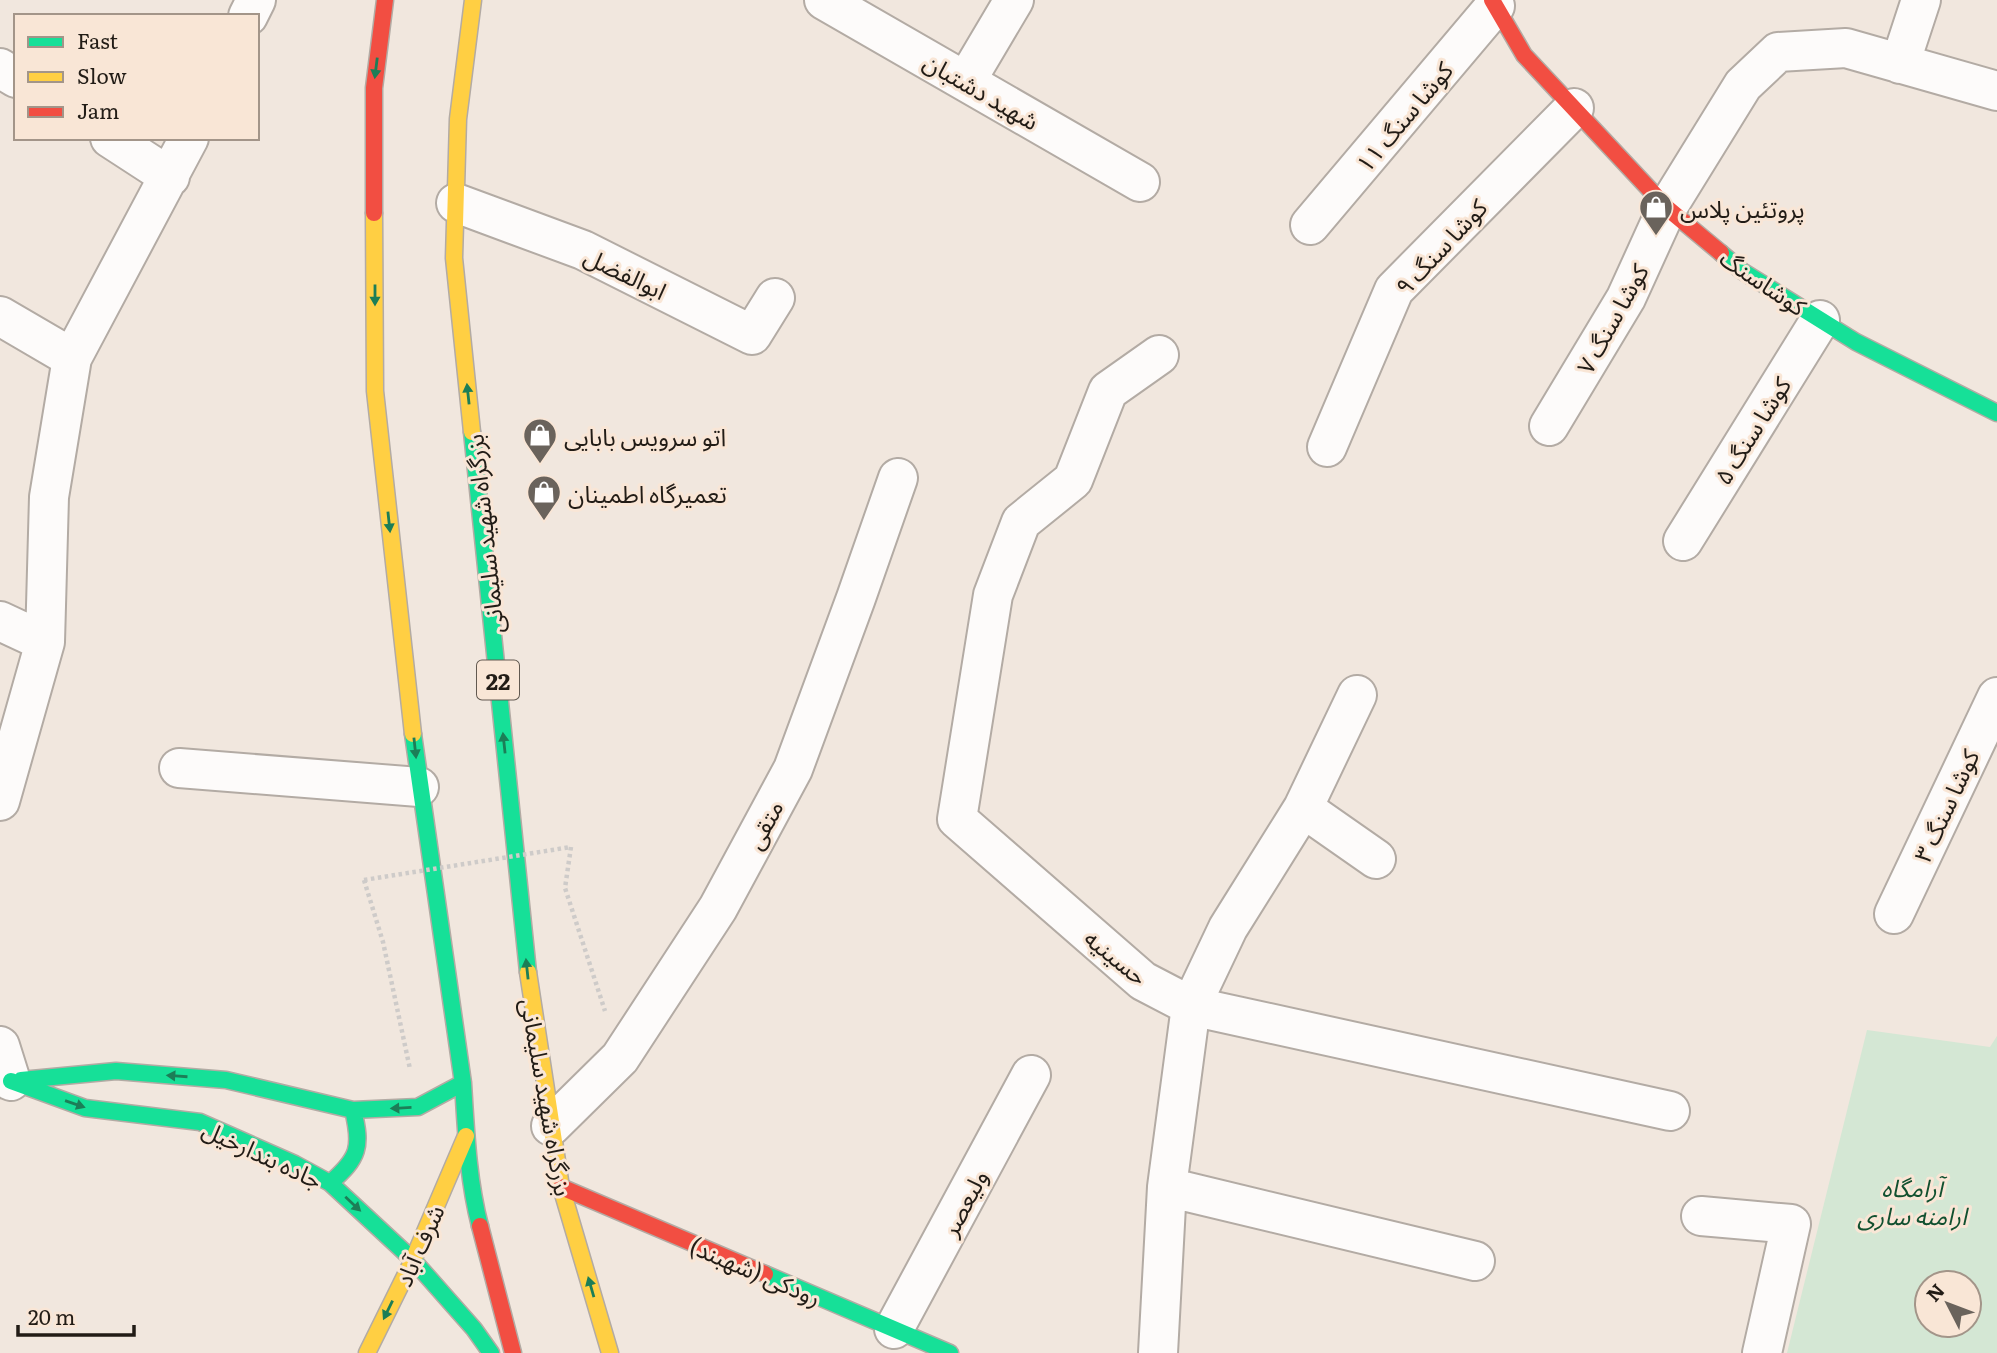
<svg xmlns="http://www.w3.org/2000/svg" width="1997" height="1353" font-family="Literata,'Noto Sans Arabic',serif">
<style>
.green{fill:#d4e7d4;fill-rule:evenodd}
.lines{fill:none;stroke-linecap:round;stroke-linejoin:round}
.street-casing{stroke:#b3aba4;stroke-width:42}
.fast-casing{stroke:#b3aba4;stroke-width:19}
.slow-casing{stroke:#b3aba4;stroke-width:19}
.jam-casing{stroke:#b3aba4;stroke-width:19}
.path{stroke:#cecbc9;stroke-width:4.5;stroke-dasharray:3.5 3.5;stroke-linecap:butt}
.street{stroke:#fdfbfa;stroke-width:38}
.fast{stroke:#16e098;stroke-width:16}
.slow{stroke:#ffcf43;stroke-width:16}
.jam{stroke:#f24e42;stroke-width:16}
.path-bridge{stroke:#cecbc9;stroke-width:4.5;stroke-dasharray:3.5 3.5;stroke-linecap:butt}
.oneway{fill:#1c7e57}
.labels{text-anchor:middle;dominant-baseline:central;stroke-width:6;stroke-linejoin:round;paint-order:stroke}
.shield{fill:#f9e6d6;stroke:#625950;stroke-width:2}
.shield-label{font-size:23px;font-weight:bold;fill:#221c16}
.street-label{font-size:24px;fill:#221c16;stroke:#f9e6d6}
.poi-label{font-size:24px;fill:#221c16;stroke:#f9e6d6;text-anchor:start}
.park-label{font-size:24px;font-style:italic;fill:#11502f;stroke:#f9e6d6}
</style>
<rect width="100%" height="100%" fill="#f1e7de"/>
<!-- green -->
<path class="green" d="M1867 1030 1990 1047 1997 1036V1353H1787ZM1927 1283H1969V1325H1927Z"/>
<g class="lines">
<!-- street casing -->
<g class="street-casing">
<path id="street" d="M824 0 1140 182
M248 16 256 0
M1900 64 1921 0
M0 68 16 78
M966 81 1014 0
M110 138 170 177
M456 203 583 250 752 335 775 298
M1310 225 1495 6
M0 316 72 358
M1549 426 1626 298 1667 208 1743 85 1778 52 1846 48 1997 91
M1327 447 1394 290 1574 108
M1683 541 1820 320
M0 621 45 642
M1357 695 1303 808 1228 928 1191 1006 1670 1111
M179 768 419 787
M0 801 45 642 49 497 72 358 189 138
M1303 808 1376 859
M1894 914 1997 697
M0 1046 11 1081
M551 1126 620 1058 718 908 793 769 856 598 898 478
M1167 1187 1475 1261
M1701 1216 1791 1224 1762 1353
M894 1329 1031 1075
M1158 1353 1167 1187 1191 1006 1143 981 957 819 993 595 1021 522 1073 480 1108 391 1159 355"/>
</g>
<!-- fast casing -->
<g class="fast-casing">
<path id="fast" d="M1721 253 1742 271 1856 342 1997 413
M472 432 528 972
M413 734 463 1083C466 1131 468 1180 480 1226
M21 1080 116 1071 226 1080 353 1110 418 1107 463 1083
M11 1081 85 1108 200 1122 295 1164 330 1183 413 1260 474 1329 491 1353
M330 1183C359 1158 362 1147 353 1110
M765 1274 950 1353"/>
</g>
<!-- slow casing -->
<g class="slow-casing">
<path id="slow" d="M374 213 375 391 413 734
M472 432 454 258 458 119 473 0
M528 972 561 1187 610 1353
M367 1353 413 1260 466 1136"/>
</g>
<!-- jam casing -->
<g class="jam-casing">
<path id="jam" d="M1492 0 1524 55 1667 208 1721 253
M374 213V88L385 0
M561 1187 765 1274
M480 1226 513 1353"/>
</g>
<!-- path -->
<path class="path" d="M571 847 565 888 605 1011
M364 880 383 942 410 1069"/>
<!-- street -->
<use href="#street" class="street"/>
<!-- fast -->
<use href="#fast" class="fast"/>
<!-- slow -->
<use href="#slow" class="slow"/>
<!-- jam -->
<use href="#jam" class="jam"/>
<!-- path-bridge -->
<path class="path-bridge" d="M364 880 571 847"/>
</g>
<!-- one-way arrows -->
<defs><path id="oneway-solid" d="M-6-.8H1V-3.2L6.5 0L1 3.2V.8H-6Z" transform="scale(1.75)"/></defs>
<g class="oneway">
<use href="#oneway-solid" transform="translate(376 68) rotate(97)"/>
<use href="#oneway-solid" transform="translate(375 295) rotate(90)"/>
<use href="#oneway-solid" transform="translate(468 394) rotate(-96)"/>
<use href="#oneway-solid" transform="translate(389 522) rotate(84)"/>
<use href="#oneway-solid" transform="translate(504 743) rotate(-96)"/>
<use href="#oneway-solid" transform="translate(415 748) rotate(84)"/>
<use href="#oneway-solid" transform="translate(527 969) rotate(-96)"/>
<use href="#oneway-solid" transform="translate(177 1076) rotate(-176)"/>
<use href="#oneway-solid" transform="translate(75 1104) rotate(19)"/>
<use href="#oneway-solid" transform="translate(401 1108) rotate(177)"/>
<use href="#oneway-solid" transform="translate(353 1204) rotate(43)"/>
<use href="#oneway-solid" transform="translate(591 1287) rotate(-106)"/>
<use href="#oneway-solid" transform="translate(388 1310) rotate(116)"/>
</g>
<!-- icons -->
<defs>
<g id="shop-pin" transform="scale(1.75)"><path d="M0 17L-7.5 6A9.5 9.5 0 1 1 7.5 6Z" fill="#6a635c" stroke="#f9e6d6"/><path d="M-5-2.5h2.3a2.7 3.5 0 0 1 5.4 0H5L5.5 6h-11ZM-1.5-2.5h3a1.5 2.3 0 0 0-3 0Z" fill="#fff"/></g>
</defs>
<g fill-rule="evenodd">
<use href="#shop-pin" x="1656" y="207"/>
<use href="#shop-pin" x="540" y="435"/>
<use href="#shop-pin" x="544" y="492"/>
</g>
<g class="labels">
<!-- shield labels -->
<rect class="shield" x="477" y="660.5" width="42" height="39" rx="5"/>
<g class="shield-label">
<text x="498" y="680">22</text>
</g>
<!-- street labels -->
<g class="street-label">
<text transform="translate(982 90) rotate(30)">شهید دشتبان</text>
<text transform="translate(1403 116) rotate(-50)">۱۱ کوشا سنگ</text>
<text transform="translate(1440 246) rotate(-47)">کوشا سنگ ۹</text>
<text transform="translate(626 272) rotate(26)">ابوالفضل</text>
<text transform="translate(1764 281) rotate(34)">کوشاسنگ</text>
<text transform="translate(1611 318) rotate(-61)">کوشا سنگ ۷</text>
<text transform="translate(1751 430) rotate(-58)">کوشا سنگ ۵</text>
<text transform="translate(483 534) rotate(-96)">بزرگراه شهید سلیمانی</text>
<text transform="translate(1945 805) rotate(-65)">کوشا سنگ ۳</text>
<text transform="translate(763 824) rotate(-62)">متقی</text>
<text transform="translate(1117 956) rotate(39)">حسینیه</text>
<text transform="translate(548 1097) rotate(80)">بزرگراه شهید سلیمانی</text>
<text transform="translate(263 1153) rotate(25)">جاده بندارخیل</text>
<text transform="translate(963 1202) rotate(-62)">ولیعصر</text>
<text transform="translate(418 1245) rotate(-66)">شرف آباد</text>
<text transform="translate(756 1270) rotate(23)">رودکی (شهبند)</text>
</g>
<!-- poi labels -->
<g class="poi-label">
<text x="1680" y="207">پروتئین پلاس</text>
<text x="564" y="435">اتو سرویس بابایی</text>
<text x="568" y="492">تعمیرگاه اطمینان</text>
</g>
<!-- park labels -->
<g class="park-label">
<text x="1912" y="1186">آرامگاه<tspan x="1912" dy="28">ارامنه ساری</tspan></text>
</g>
</g>
<!-- legend -->
<rect x="14" y="14" width="245" height="126" fill="#f9e6d6" stroke="#a39589" stroke-width="2"/>
<rect x="28" y="37" width="35" height="10" fill="#16e098" stroke="#a39589" stroke-width="2"/>
<text x="77" y="49" font-size="21" fill="#221c16">Fast</text>
<rect x="28" y="72" width="35" height="10" fill="#ffcf43" stroke="#a39589" stroke-width="2"/>
<text x="77" y="84" font-size="21" fill="#221c16">Slow</text>
<rect x="28" y="107" width="35" height="10" fill="#f24e42" stroke="#a39589" stroke-width="2"/>
<text x="77" y="119" font-size="21" fill="#221c16">Jam</text>
<!-- north arrow -->
<g transform="translate(1948 1304) rotate(312)"><circle r="33" fill="#f9e6d6" stroke="#a39589" stroke-width="2"/>
<path d="M0-5L12 26L0 18L-12 26Z" fill="#6a635c"/>
<text y="-10" font-size="19" font-weight="bold" text-anchor="middle" fill="#221c16">N</text>
</g>
<!-- scale -->
<path d="M18 1325v10h116v-10" fill="none" stroke="#221c16" stroke-width="3.5"/>
<text x="28" y="1325" font-size="21" fill="#221c16" stroke="#f9e6d6" stroke-width="5" paint-order="stroke">20 m</text>
</svg>
